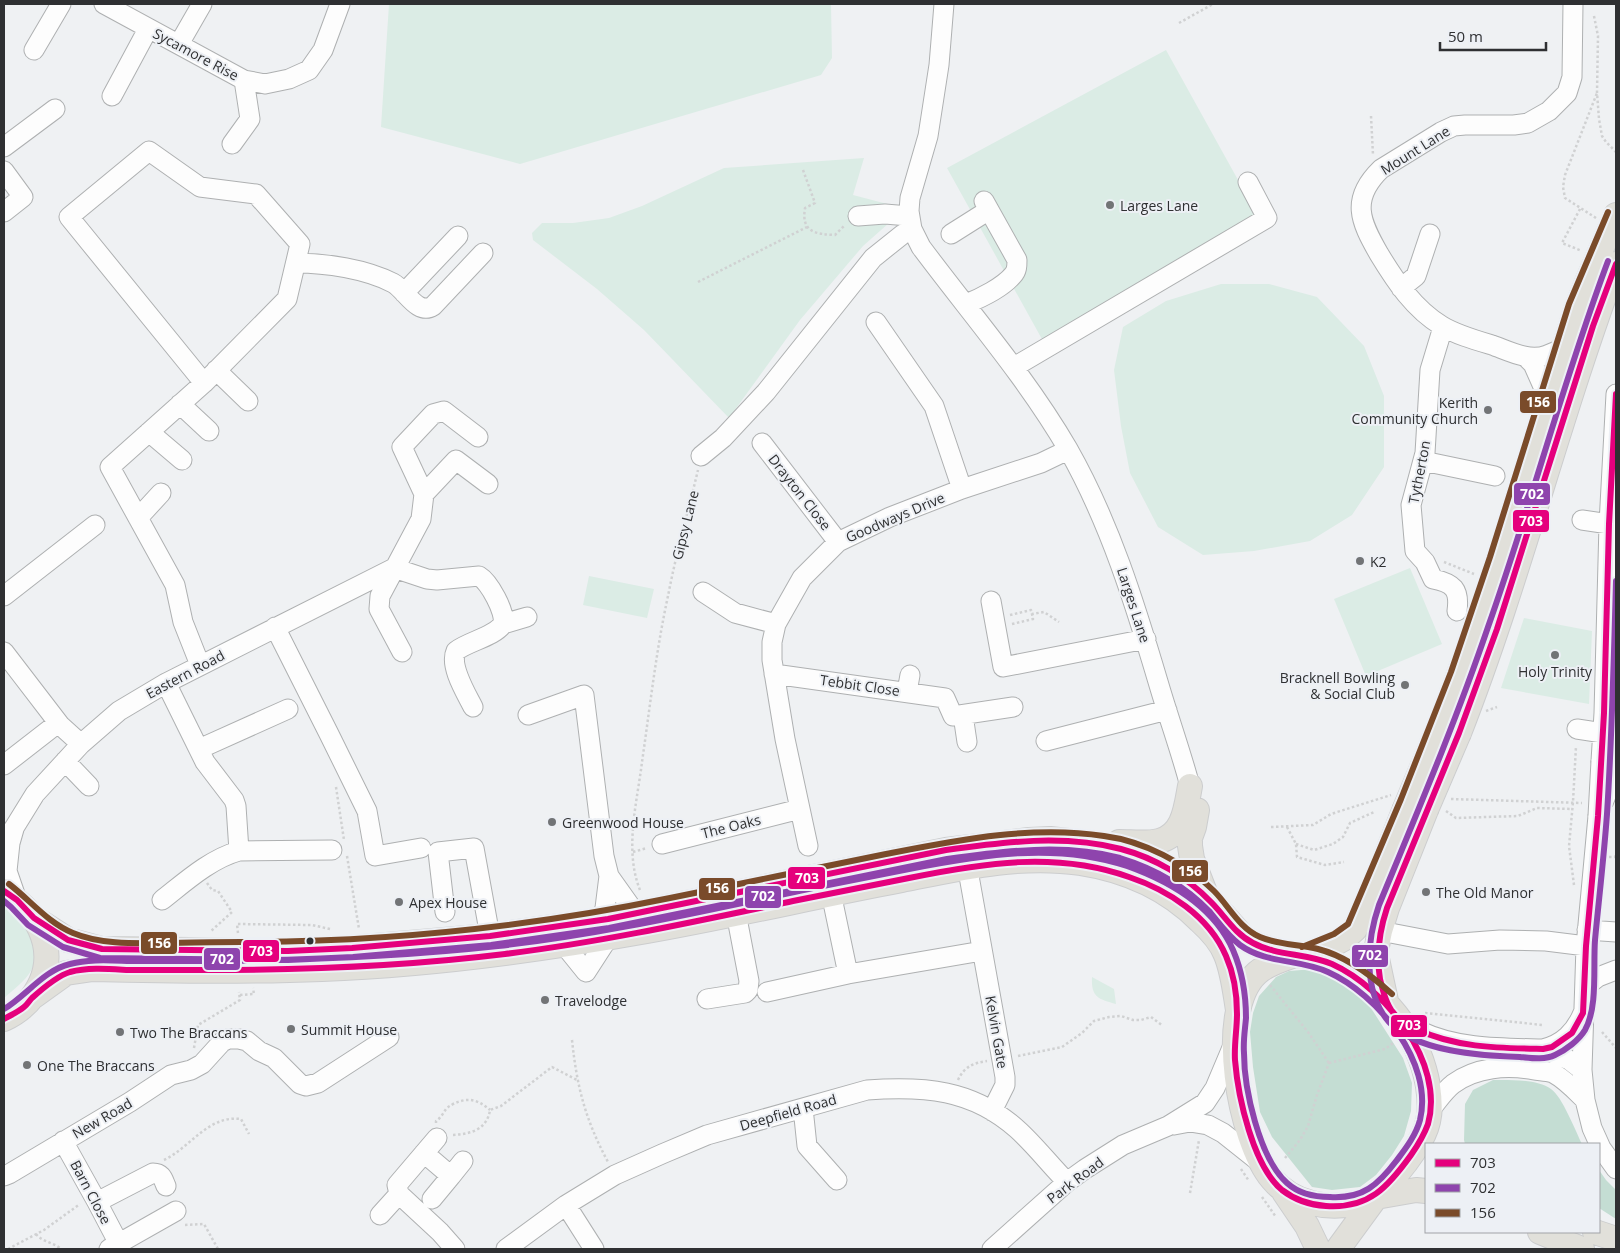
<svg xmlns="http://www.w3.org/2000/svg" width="1620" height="1253" font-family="'Open Sans',sans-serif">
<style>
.green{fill:#dbece5}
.forest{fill:#c4ddd3}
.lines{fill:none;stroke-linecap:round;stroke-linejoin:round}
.minor-casing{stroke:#aeb0b1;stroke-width:21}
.major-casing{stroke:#cccdce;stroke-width:26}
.path{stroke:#d0d1d2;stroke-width:2.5;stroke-dasharray:2.5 2.5;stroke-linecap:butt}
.minor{stroke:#fdfdfd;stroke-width:19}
.major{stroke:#e1e0da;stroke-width:24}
.minor-bridge-casing{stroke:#aeb0b1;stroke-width:21;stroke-linecap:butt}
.major-bridge-casing{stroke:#cccdce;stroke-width:26;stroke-linecap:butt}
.minor-bridge{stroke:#fdfdfd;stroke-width:19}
.major-bridge{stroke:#e1e0da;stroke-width:24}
.bus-1-casing{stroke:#edf0f5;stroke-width:10}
.bus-2-casing{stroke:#edf0f5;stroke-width:10}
.bus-3-casing{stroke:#edf0f5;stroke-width:10}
.bus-1{stroke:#e5007d;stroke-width:6}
.bus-2{stroke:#8e44ad;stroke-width:6}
.bus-3{stroke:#7a4b2a;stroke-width:6}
.poi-dot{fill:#727476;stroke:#edf0f5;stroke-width:2}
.bus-dot{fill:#2f3032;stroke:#edf0f5;stroke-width:2}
.labels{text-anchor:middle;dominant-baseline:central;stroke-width:4;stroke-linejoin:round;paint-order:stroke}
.street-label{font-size:14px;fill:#2f3032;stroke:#edf0f5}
.poi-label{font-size:14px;fill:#2f3032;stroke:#edf0f5;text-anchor:start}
.line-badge{stroke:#edf0f5;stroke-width:2}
.badge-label{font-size:14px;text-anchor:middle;font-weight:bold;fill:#fff}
</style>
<rect width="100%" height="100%" fill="#eff1f3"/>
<!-- green -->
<path class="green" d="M389 4H831L832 58 821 75 520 164 381 127Z
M1166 50 1258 216 1043 341 947 168Z
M864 158 853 195 895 206 889 223 863 246 800 320 729 418 644 330 597 289 533 240 532 233 542 223H573L609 218 642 206 724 168Z
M1221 284H1269L1317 297 1364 346 1384 396V467L1352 515 1310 541 1254 551 1203 555 1158 527 1130 473 1121 426 1114 370 1123 327 1166 301Z
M1410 568 1442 644 1366 676 1334 599Z
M589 576 654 589 647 618 583 605Z
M1524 618 1592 631 1589 704 1501 688Z
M4 902 9 905C15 913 32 933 34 940 42 969 23 982 4 998Z
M1092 977 1114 989 1116 1004C1098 999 1091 997 1092 977Z"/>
<!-- forest -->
<path class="forest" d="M1314 969 1328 973 1362 994 1403 1058 1412 1083 1411 1111 1404 1136 1392 1155 1376 1175 1360 1187 1332 1190 1312 1187 1272 1137 1260 1112 1253 1067 1250 1032 1253 1013 1259 996 1276 977 1289 971Z
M1493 1080C1509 1080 1537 1079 1551 1089 1562 1096 1576 1132 1582 1144H1465L1464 1140 1465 1104 1473 1090Z
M1599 1170 1606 1180 1616 1190V1219L1599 1208Z"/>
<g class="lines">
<!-- minor casing -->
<g class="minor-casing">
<path id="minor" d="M104 4 244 80 265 84 289 79 309 70 323 50 340 4
M944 4 939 65 928 136 910 198 909 211 912 229 921 247C971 314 1026 377 1068 449 1110 523 1135 604 1159 685 1169 719 1181 752 1190 786
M179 44 202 4
M34 50 61 4
M112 96 148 29
M232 144 250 119 244 80
M4 147 55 109
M4 171 23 197 4 212
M858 216 885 214 909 216
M951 234 989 210
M296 263C326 263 366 269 393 283 405 289 417 316 433 306L483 253
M1401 288 1416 276 1430 234
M404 293 458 236
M966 304C981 298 1003 287 1013 275 1017 271 1017 266 1017 260L984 201
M876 322 934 406 962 489
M1443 327 1430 370 1425 453 1411 505 1415 551 1425 562 1433 579C1453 583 1460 589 1457 611
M1565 347C1559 350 1553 353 1547 355 1529 362 1509 351 1492 345 1475 340 1457 335 1442 326 1414 309 1396 282 1379 254 1360 221 1350 199 1381 169L1441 132 1454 126 1465 125H1514L1528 123 1549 111 1567 93 1572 77 1573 4
M1526 357 1533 364 1549 400
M1014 367 1267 218 1248 182
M216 370 248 401
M180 404 209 431
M149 432 182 460
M762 443 838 542
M701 456 723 438 766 392 873 258 903 234 912 229
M1423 461 1495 476
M424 494 402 447 433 414 444 411 478 437
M138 518 161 493
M1582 520 1609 524
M394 568 427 579 437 580 479 576C489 582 506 612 503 624
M703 592 735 613 776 624
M4 596 95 525
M991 601 1003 667 1146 639
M275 627 329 734 367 811 375 856 421 848
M4 652 60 725 81 744
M402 652 379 609 380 596 421 519 424 494 456 460 488 484
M200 665 183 622 175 585 110 467 204 383 287 299 300 244 256 194 200 187 149 151 69 217 204 383
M774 674 945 698 953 716 1013 707
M166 683 205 762 234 800 236 806 239 851
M907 692 910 675
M473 707C466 693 449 666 456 651 469 641 494 637 503 624L527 617
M528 715 584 695 604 856 609 876 636 914
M963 715 967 742
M1577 729 1603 733
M1046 741 1167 710
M199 749 288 709
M65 761 89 786
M1601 761 1604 713 1609 524 1616 394
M4 765 58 723
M1598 816 1586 946 1582 1070 1585 1100 1592 1128 1601 1148 1616 1169
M14 829 10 843 7 871 17 900
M4 841 14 828 35 794 81 744 119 711 166 683 394 568
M662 844 800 809
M808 846 785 739 772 660V642L776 624 802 578 838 542 890 517 962 489 1041 463 1068 450
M969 876 1005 1077V1085L992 1111
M831 893 848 974
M162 900C185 882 210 859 239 851L332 850
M445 912 438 852 474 848 490 936
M601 920 605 908 609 876
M1587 930 1616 932
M1380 931 1448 944 1500 940 1546 941 1586 946
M565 946 586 972 608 938
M1585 987 1598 977 1616 970
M767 992 848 974 982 951
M707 999 745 993 748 990 749 981 736 913
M1400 1020C1407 1024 1413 1028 1420 1031 1457 1049 1502 1048 1543 1049 1563 1044 1575 1032 1583 1013
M1543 1049 1569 1060 1582 1070
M803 1108 807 1146 837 1180
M1430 1110C1437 1102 1444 1091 1453 1084 1476 1067 1507 1065 1534 1070 1540 1071 1547 1071 1553 1073 1566 1080 1575 1090 1585 1100
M1174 1125 1190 1122 1208 1125 1223 1133 1262 1164
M437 1138 397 1185 399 1194 440 1232 455 1249
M63 1141 97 1202 119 1244
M424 1153 451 1176 432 1199
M4 1176 9 1174 130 1102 171 1075 191 1070 202 1064 222 1042 228 1039H239L247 1041 259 1051 274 1058 300 1084 306 1086 318 1083 389 1037
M451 1176 463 1161
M97 1202 153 1173C162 1173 163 1179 166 1186
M566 1205 594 1249
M380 1215 399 1194
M109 1249 176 1211
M506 1249 566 1205 615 1175 662 1154 707 1135 867 1090C924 1086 972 1089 1017 1129 1035 1145 1050 1165 1067 1182
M992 1249 1067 1182 1085 1169 1123 1145 1168 1126 1205 1103 1215 1088 1234 1043"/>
</g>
<!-- major casing -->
<g class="major-casing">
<path id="major" d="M1439 727C1493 590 1532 448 1577 307L1588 280 1616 215
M1459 733C1519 580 1558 418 1616 264
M1197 810 1194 827 1190 838V846L1192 859 1206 895
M1119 842C1132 842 1147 844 1159 841 1184 835 1186 807 1190 786
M4 891C18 901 33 913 40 929 57 966 38 1003 4 1019
M34 918 68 940 102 949 288 951 352 948 490 936 608 919 946 850 1029 840 1050 839 1113 846 1148 858 1173 871 1206 895 1244 938 1257 945 1269 949 1295 955
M1295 955C1309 955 1322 959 1335 966 1382 988 1419 1033 1428 1086 1431 1106 1431 1123 1420 1141 1411 1157 1399 1172 1386 1186 1383 1189 1380 1194 1376 1197 1372 1200 1364 1202 1358 1203 1328 1210 1293 1204 1272 1179 1240 1141 1215 1011 1257 973 1267 964 1283 959 1295 955Z
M1305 955 1336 943 1345 938 1355 929 1370 896 1404 811
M34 996 66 973 93 969C169 971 245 972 322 969 431 965 540 950 647 931 732 916 817 896 902 880 961 868 1020 854 1080 863 1126 870 1167 888 1200 921 1211 931 1221 942 1226 955 1233 972 1235 992 1238 1010
M1386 1001 1377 959V946L1380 931 1387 908 1426 810
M1284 1192 1307 1226 1318 1249
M1540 1232 1582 1249
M1595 1232 1616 1239
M1338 1249 1376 1197 1416 1190 1426 1191"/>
</g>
<!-- path -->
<path class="path" d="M1594 16 1598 36 1597 93 1599 119 1602 136 1606 142 1616 152
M1179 23 1213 4
M1371 116 1373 155
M803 170 815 203 805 208C801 232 815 234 835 235L845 225
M1580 209 1562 243 1582 251
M1596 218 1565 198 1563 187 1565 175 1597 93
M698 282 807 227
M1444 562 1474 574
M1010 615 1031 610 1032 614 1044 612 1059 622
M1012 624 1033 619 1032 614
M1486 711 1497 707
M336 787 344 840
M1451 799 1582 803
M1446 811 1456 818 1518 816 1537 808 1572 809
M1271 827 1313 825 1331 814 1391 795
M1287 827 1296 844 1297 857 1325 865 1344 862
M1296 844 1314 850 1333 844 1343 837 1350 823 1374 812
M633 852 647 848
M347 856 359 929
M1609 857H1615L1616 853
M207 883 212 890 218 891 232 912 210 932
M1574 885 1569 846 1573 802 1576 746
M640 890C624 850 637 803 642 762 650 707 656 651 668 596 676 554 688 512 698 470
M238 933 237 924 312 925 330 929
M1270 985 1308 1032 1329 1063
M240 995 254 994 253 988
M1425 1013 1543 1025
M1602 1032 1616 1048
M572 1040C577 1087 585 1119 608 1162
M194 1048 198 1025 240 1000 239 992
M1018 1056 1062 1047 1082 1033 1094 1021 1109 1017 1121 1016 1133 1020H1141L1151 1017 1163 1026
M1329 1063 1385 1049 1393 1043
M958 1080C964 1067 973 1063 987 1061
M436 1123V1121C441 1118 443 1113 446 1109 449 1106 450 1106 453 1104 468 1097 477 1099 490 1110
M453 1135C470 1134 487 1130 490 1110L501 1106 552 1067 577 1080
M1285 1158 1300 1140 1308 1126 1317 1095 1329 1063
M164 1160C191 1147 208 1115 241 1119L249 1134
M1241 1169 1249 1181
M1190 1193 1199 1140
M1262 1197 1276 1217
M185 1225 204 1224 218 1249
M36 1234C42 1242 53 1242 61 1249
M8 1249 44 1230 80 1204"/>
<!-- minor -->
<use href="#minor" class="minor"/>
<!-- major -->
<use href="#major" class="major"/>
<!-- minor-bridge casing -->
<g class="minor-bridge-casing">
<path id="minor-bridge" d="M1603 803 1616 771
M1598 816 1601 761"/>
</g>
<!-- major-bridge casing -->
<g class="major-bridge-casing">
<path id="major-bridge" d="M1426 810 1459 733
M1404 811 1439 727"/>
</g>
<!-- minor-bridge -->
<use href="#minor-bridge" class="minor-bridge"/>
<!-- major-bridge -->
<use href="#major-bridge" class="major-bridge"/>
<!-- bus-1 casing -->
<g class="bus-1-casing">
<path id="bus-1" d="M1616 264 1593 326 1497 629 1459 733 1387 908C1379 932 1376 954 1380 979 1383 991 1386 1004 1394 1014 1400 1021 1408 1025 1416 1029 1456 1048 1500 1048 1543 1049L1552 1047 1572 1033 1583 1013 1586 946 1598 816 1604 713 1609 524 1616 394
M4 891 17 900 34 918 68 940 102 949 288 951 352 948 490 936 608 919 946 850C1004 842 1063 834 1121 849 1155 858 1187 877 1211 902 1225 916 1235 934 1253 943 1277 956 1306 953 1332 964 1385 988 1445 1062 1428 1124 1424 1135 1418 1145 1411 1155 1388 1187 1369 1209 1326 1206 1310 1205 1295 1200 1282 1190 1253 1166 1238 1097 1235 1060 1234 1045 1237 1029 1237 1014 1237 994 1234 974 1226 956 1209 916 1168 890 1129 877 1056 851 982 863 909 878 870 886 832 893 793 901 698 921 602 942 505 954 407 966 309 970 211 970 184 970 156 970 129 970 110 969 89 967 70 972 57 976 42 989 32 998 29 1001 27 1005 24 1007 18 1012 11 1015 4 1019"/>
</g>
<!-- bus-2 casing -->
<g class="bus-2-casing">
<path id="bus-2" d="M1608 261C1563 381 1531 506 1488 627 1456 721 1417 813 1379 905 1367 940 1362 991 1389 1022 1416 1052 1482 1056 1520 1057 1531 1058 1545 1060 1555 1055 1566 1050 1579 1040 1585 1030 1598 1007 1593 967 1595 940 1599 898 1604 856 1607 814 1612 736 1614 659 1616 581
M4 901 11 907 28 925 63 947 100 958 288 960 353 957 491 945 609 928 947 859C1005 851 1064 843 1120 858 1153 868 1185 886 1209 911 1219 923 1228 936 1240 945 1266 964 1300 959 1328 972 1377 994 1434 1062 1420 1120 1416 1135 1406 1148 1397 1160 1378 1185 1363 1199 1330 1197 1314 1197 1298 1193 1287 1183 1259 1158 1244 1088 1244 1053 1243 1041 1245 1030 1246 1018 1246 995 1242 971 1233 950 1214 907 1169 881 1127 866 1055 842 981 855 909 869 879 875 848 881 818 887 712 909 606 934 498 946 406 956 313 960 220 961 193 961 166 961 139 961 116 961 92 958 70 964 44 970 26 996 4 1009"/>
</g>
<!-- bus-3 casing -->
<g class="bus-3-casing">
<path id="bus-3" d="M9 884C30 900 48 923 73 933 104 946 142 943 175 943 197 942 219 942 241 942 385 942 529 927 670 898 742 884 814 868 886 854 958 840 1031 825 1104 836 1143 841 1186 863 1214 891 1229 906 1239 928 1260 937 1278 945 1299 944 1318 949 1346 956 1371 975 1392 994
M1302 947 1334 934 1348 924 1401 799 1451 672 1490 557 1569 304 1608 212"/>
</g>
<!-- bus-1 -->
<use href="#bus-1" class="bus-1"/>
<!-- bus-2 -->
<use href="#bus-2" class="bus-2"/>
<!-- bus-3 -->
<use href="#bus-3" class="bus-3"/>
</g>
<!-- markers -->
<g class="poi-dot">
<circle cx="1110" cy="205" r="5"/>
<circle cx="1488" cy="410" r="5"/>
<circle cx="1360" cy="561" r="5"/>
<circle cx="1555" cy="655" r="5"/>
<circle cx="1405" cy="685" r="5"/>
<circle cx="552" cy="822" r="5"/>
<circle cx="1426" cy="892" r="5"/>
<circle cx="399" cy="902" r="5"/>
<circle cx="545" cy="1000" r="5"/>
<circle cx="291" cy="1029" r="5"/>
<circle cx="120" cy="1032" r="5"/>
<circle cx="27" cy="1065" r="5"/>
</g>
<circle class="bus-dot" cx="310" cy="941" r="4.5"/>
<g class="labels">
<!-- street labels -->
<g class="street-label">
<text transform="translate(196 54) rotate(28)">Sycamore Rise</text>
<text transform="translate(1415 150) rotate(-32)">Mount Lane</text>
<text transform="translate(1419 472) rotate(-79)">Tytherton</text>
<text transform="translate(800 492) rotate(52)">Drayton Close</text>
<text transform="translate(895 517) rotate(-23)">Goodways Drive</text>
<text transform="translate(685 525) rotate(-76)">Gipsy Lane</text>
<text transform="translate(1134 605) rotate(72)">Larges Lane</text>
<text transform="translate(185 674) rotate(-28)">Eastern Road</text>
<text transform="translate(860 685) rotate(8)">Tebbit Close</text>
<text transform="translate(731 826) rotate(-14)">The Oaks</text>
<text transform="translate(997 1032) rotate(80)">Kelvin Gate</text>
<text transform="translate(788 1112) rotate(-16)">Deepfield Road</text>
<text transform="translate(102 1118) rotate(-30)">New Road</text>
<text transform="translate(1075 1180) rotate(-37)">Park Road</text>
<text transform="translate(91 1192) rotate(62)">Barn Close</text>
</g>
<!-- poi labels -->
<g class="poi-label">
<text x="1120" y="205">Larges Lane</text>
<text x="1478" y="402" text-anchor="end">Kerith<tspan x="1478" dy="16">Community Church</tspan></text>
<text x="1370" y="561">K2</text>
<text x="1555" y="671" text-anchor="middle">Holy Trinity</text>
<text x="1395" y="677" text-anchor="end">Bracknell Bowling<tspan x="1395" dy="16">&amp; Social Club</tspan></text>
<text x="562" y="822">Greenwood House</text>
<text x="1436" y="892">The Old Manor</text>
<text x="409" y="902">Apex House</text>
<text x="555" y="1000">Travelodge</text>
<text x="301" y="1029">Summit House</text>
<text x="130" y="1032">Two The Braccans</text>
<text x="37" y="1065">One The Braccans</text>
</g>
</g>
<g class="line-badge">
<rect x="1519" y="390" width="38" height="24" rx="5" fill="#7a4b2a"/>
<rect x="1513" y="482" width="38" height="24" rx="5" fill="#8e44ad"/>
<rect x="1512" y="509" width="38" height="24" rx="5" fill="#e5007d"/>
<rect x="1171" y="859" width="38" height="24" rx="5" fill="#7a4b2a"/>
<rect x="787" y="866" width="39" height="24" rx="5" fill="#e5007d"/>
<rect x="698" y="877" width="38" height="24" rx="5" fill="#7a4b2a"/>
<rect x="744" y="885" width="38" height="24" rx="5" fill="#8e44ad"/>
<rect x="140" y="931" width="38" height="24" rx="5" fill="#7a4b2a"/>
<rect x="242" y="939" width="38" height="24" rx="5" fill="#e5007d"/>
<rect x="1351" y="944" width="38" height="24" rx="5" fill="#8e44ad"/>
<rect x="203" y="947" width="38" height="24" rx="5" fill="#8e44ad"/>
<rect x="1390" y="1014" width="38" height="24" rx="5" fill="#e5007d"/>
</g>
<g class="badge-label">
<text x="1538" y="407">156</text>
<text x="1532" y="499">702</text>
<text x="1531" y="526">703</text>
<text x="1190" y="876">156</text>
<text x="807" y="883">703</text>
<text x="717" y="893">156</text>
<text x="763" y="901">702</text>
<text x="159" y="948">156</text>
<text x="261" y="956">703</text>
<text x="1370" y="960">702</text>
<text x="222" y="964">702</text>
<text x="1409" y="1030">703</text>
</g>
<!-- border -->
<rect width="1620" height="1253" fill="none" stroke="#2f3032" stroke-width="10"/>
<!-- legend -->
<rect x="1425" y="1143" width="175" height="90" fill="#edf0f5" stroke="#a1a3a7"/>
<rect x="1435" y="1159" width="25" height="8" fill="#e5007d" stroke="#a1a3a7"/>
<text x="1470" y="1168" font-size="15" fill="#2f3032">703</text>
<rect x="1435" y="1184" width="25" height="8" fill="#8e44ad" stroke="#a1a3a7"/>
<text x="1470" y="1193" font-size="15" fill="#2f3032">702</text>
<rect x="1435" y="1209" width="25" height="8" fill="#7a4b2a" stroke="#a1a3a7"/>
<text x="1470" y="1218" font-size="15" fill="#2f3032">156</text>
<!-- scale -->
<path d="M1440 42v8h106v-8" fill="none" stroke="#2f3032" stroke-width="2.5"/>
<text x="1448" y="42" font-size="15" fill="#2f3032" stroke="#edf0f5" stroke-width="4" paint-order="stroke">50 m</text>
</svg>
